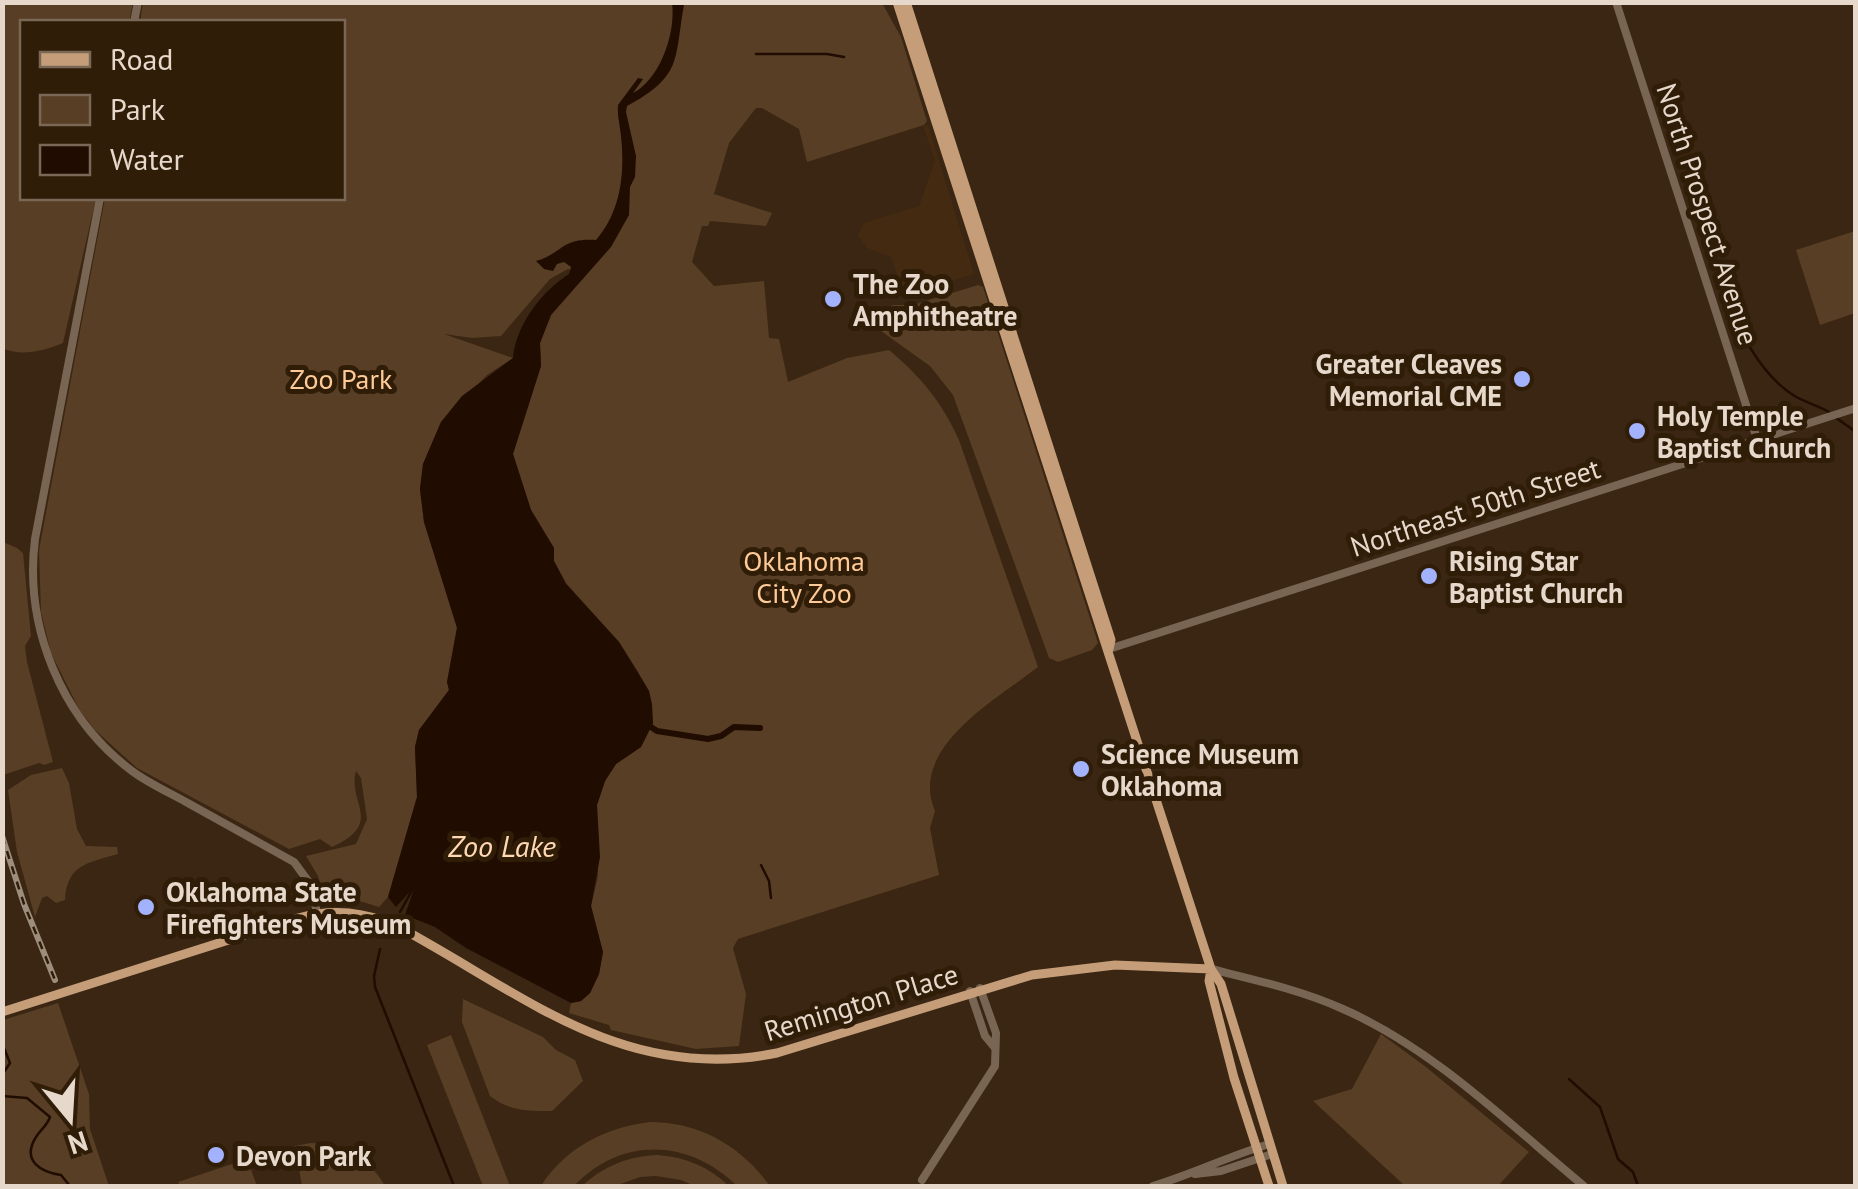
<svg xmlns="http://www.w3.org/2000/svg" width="1858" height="1189" font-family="'PT Sans',sans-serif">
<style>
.built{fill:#432a10}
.green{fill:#583e25}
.water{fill:#200c00}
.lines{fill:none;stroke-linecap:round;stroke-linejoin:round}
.stream{stroke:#200c00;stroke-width:2.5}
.canal{stroke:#200c00;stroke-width:6}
.minor{stroke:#786553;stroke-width:8}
.major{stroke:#c59e79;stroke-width:9}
.rail-casing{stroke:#9d8d7d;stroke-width:6}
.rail{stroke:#301d08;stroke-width:2.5;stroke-dasharray:8;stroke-linecap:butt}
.poi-dot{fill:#a3b2fd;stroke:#301d08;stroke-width:4}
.labels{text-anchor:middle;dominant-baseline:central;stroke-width:10;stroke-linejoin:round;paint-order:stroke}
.street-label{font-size:28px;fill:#e6d9cc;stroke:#301d08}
.poi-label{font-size:28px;font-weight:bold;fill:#e6d9cc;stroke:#301d08;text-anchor:start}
.park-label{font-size:28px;fill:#feca98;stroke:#301d08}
.water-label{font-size:30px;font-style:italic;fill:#ffd7b2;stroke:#301d08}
</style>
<rect width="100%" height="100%" fill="#3a2612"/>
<!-- built -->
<path class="built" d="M928 125 974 274 914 292 913 289 903 292 891 257 867 248 858 235 864 223 919 206 935 160 923 126Z"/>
<!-- green -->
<path class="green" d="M3 2 133 3 129 22H22V198H96L63 343C43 351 22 357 2 348Z
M143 3H882L901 37 927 121 924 125 807 162 799 129 762 108H756L729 143 714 194 772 213 766 226 710 221 708 226H702L692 262 714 286 764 281 769 338 779 339 788 382 847 358 889 350C921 377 942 402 959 440L1038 667C996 700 908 748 935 811L930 828 939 875 738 939 733 948 746 994 739 1046 696 1049 611 1030 609 1025 569 1013 571 1003 581 1001 590 993 599 974 603 952 591 906 598 876 597 805 605 781 616 764 641 747 653 723 649 691 637 670 619 642 566 583 554 561V548L531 510 513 454 541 366 540 343 551 315 584 276 568 269 550 279 501 336 472 338 444 334 513 358 487 375 441 422 423 464 420 489 424 522 457 627 447 682 449 690 419 730 415 747 417 797 388 897 379 907 363 902 324 900 318 876 306 856 356 844 367 819 361 778 356 771C347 803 385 823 332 847L320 839 289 849 137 768 95 730 79 709 51 653 41 612 39 550 105 198H342V22H140Z
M1855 231V313L1820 325 1796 250Z
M978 285 983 287 1098 643 1092 650 1058 662 1049 658 953 395 930 366 881 331 892 305H913Z
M3 542 17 548 23 553 31 636 25 646 27 662 53 762 44 765 39 763 3 775Z
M62 768 69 783 77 829 86 846 117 847 118 854C88 863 67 864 65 900L56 903 47 896 42 898 35 917 17 852 8 790 31 775Z
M463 999 543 1037 556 1050 575 1060 583 1081 552 1111C528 1111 509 1111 490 1096L462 1022Z
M58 1003 89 1094 90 1129 109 1186H3V1020Z
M1381 1034 1426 1067 1529 1152 1498 1186H1405L1313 1101 1352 1089Z
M451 1035 510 1186H483L427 1045Z
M650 1122C700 1122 741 1146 770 1186H737C689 1139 622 1136 574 1186H541C565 1148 606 1127 650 1122Z
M311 1143C344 1145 369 1157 385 1186H302L295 1146Z
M658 1155C686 1157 709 1167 729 1186H695L681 1180 656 1176 640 1177 615 1186H582C604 1166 628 1156 658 1155Z
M247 1159 257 1186H180L178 1182Z"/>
<!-- water -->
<path class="water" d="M672 3H683L684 5C674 60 683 76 627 106L626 112 636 156 635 177 630 187 629 215 611 247 551 315 540 343 541 366 513 454 531 510 554 548V561L566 584 619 642 649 691 652 704 653 723 641 747 616 764 605 781 597 805 600 857 591 906 603 952 599 974 590 993 581 1001 571 1003 466 948 435 927 405 915 415 886 396 907 388 897 417 797 415 747 419 730 449 690 447 682 457 628 424 522 420 489 423 464 441 422 462 396 513 358C516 325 542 291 569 274L571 267 564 262 557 264 553 271 544 269 536 261C564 253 560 238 596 240 621 211 625 173 621 136 620 125 617 116 618 105L638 78 643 79 633 93C660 79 676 33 672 3Z"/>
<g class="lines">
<!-- stream -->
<path class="stream" d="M756 54H827L844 57
M1723 289C1736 326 1759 373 1793 395 1804 402 1817 405 1829 412
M1835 417 1856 432
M761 865 769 881 771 898
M400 912 415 885
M380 949 374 976 375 987 454 1186
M2 1043 10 1063 2 1075
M1569 1079 1600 1107 1618 1159 1633 1172 1638 1186
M2 1096 27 1098 50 1117C47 1126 41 1129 36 1137 21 1161 41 1172 61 1175L70 1186"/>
<!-- canal -->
<path class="canal" d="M651 727 657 731 708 739 721 736 734 727 760 728"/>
<!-- minor -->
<path class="minor" d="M1616 2 1757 439
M134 22 138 2
M100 198 35 539C24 627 61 718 132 771 148 783 168 792 186 802 222 822 258 842 294 862L311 885 317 913
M1109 649 1856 408
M1211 969C1255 980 1301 990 1343 1009 1434 1049 1509 1124 1584 1186
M970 991 985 1036 995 1048
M1195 1174 1221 1171 1272 1154
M922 1180 995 1066 996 1033 980 988
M1153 1186C1193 1174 1229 1156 1269 1144"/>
<!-- major -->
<path class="major" d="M897 2 1211 969 1221 984 1283 1186
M906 2 1111 640 1109 649
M1211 969 1209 981 1234 1078 1269 1186
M2 1012 298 918C334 908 364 912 397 926 524 994 623 1084 777 1053L1032 975 1115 965 1211 969"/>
<!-- rail casing -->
<g class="rail-casing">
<path id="rail" d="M2 836 24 904 55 980"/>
</g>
<!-- rail -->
<use href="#rail" class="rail"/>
</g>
<!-- markers -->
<g class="poi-dot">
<circle cx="833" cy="299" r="10"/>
<circle cx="1522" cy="379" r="10"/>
<circle cx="1637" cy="431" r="10"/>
<circle cx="1429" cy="576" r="10"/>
<circle cx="1081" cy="769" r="10"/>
<circle cx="146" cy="907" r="10"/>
<circle cx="216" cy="1155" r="10"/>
</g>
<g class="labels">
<!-- street labels -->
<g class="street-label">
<text transform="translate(1708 214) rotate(72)">North Prospect Avenue</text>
<text transform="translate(1475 507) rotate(-18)">Northeast 50th Street</text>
<text transform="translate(861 1002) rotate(-17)">Remington Place</text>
</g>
<!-- poi labels -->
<g class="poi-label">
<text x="853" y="283">The Zoo<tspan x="853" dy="32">Amphitheatre</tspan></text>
<text x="1502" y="363" text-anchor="end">Greater Cleaves<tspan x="1502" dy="32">Memorial CME</tspan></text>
<text x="1657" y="415">Holy Temple<tspan x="1657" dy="32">Baptist Church</tspan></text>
<text x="1449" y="560">Rising Star<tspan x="1449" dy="32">Baptist Church</tspan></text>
<text x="1101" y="753">Science Museum<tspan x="1101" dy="32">Oklahoma</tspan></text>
<text x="166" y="891">Oklahoma State<tspan x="166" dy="32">Firefighters Museum</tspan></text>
<text x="236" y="1155">Devon Park</text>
</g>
<!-- park labels -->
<g class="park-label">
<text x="341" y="378">Zoo Park</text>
<text x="804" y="560">Oklahoma<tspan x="804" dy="32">City Zoo</tspan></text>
</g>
<!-- water labels -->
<g class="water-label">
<text x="502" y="845">Zoo Lake</text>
</g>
</g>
<!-- border -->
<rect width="1858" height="1189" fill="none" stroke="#e6d9cc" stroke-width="10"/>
<!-- legend -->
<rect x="20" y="20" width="325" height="180" fill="#301d08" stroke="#796856" stroke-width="2.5"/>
<rect x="40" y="52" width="50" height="15" fill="#c59e79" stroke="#796856" stroke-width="2.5"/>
<text x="110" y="70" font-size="30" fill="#e6d9cc">Road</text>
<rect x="40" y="95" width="50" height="30" fill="#583e25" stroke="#796856" stroke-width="2.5"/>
<text x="110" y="120" font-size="30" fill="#e6d9cc">Park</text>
<rect x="40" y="145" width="50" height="30" fill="#200c00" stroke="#796856" stroke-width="2.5"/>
<text x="110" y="170" font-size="30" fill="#e6d9cc">Water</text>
<!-- north arrow -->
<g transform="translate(70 1119) rotate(162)" stroke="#301d08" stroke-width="8" paint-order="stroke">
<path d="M0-8L18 38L0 25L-18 38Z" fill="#e6d9cc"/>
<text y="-15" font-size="28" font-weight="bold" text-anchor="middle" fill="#e6d9cc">N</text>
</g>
</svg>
